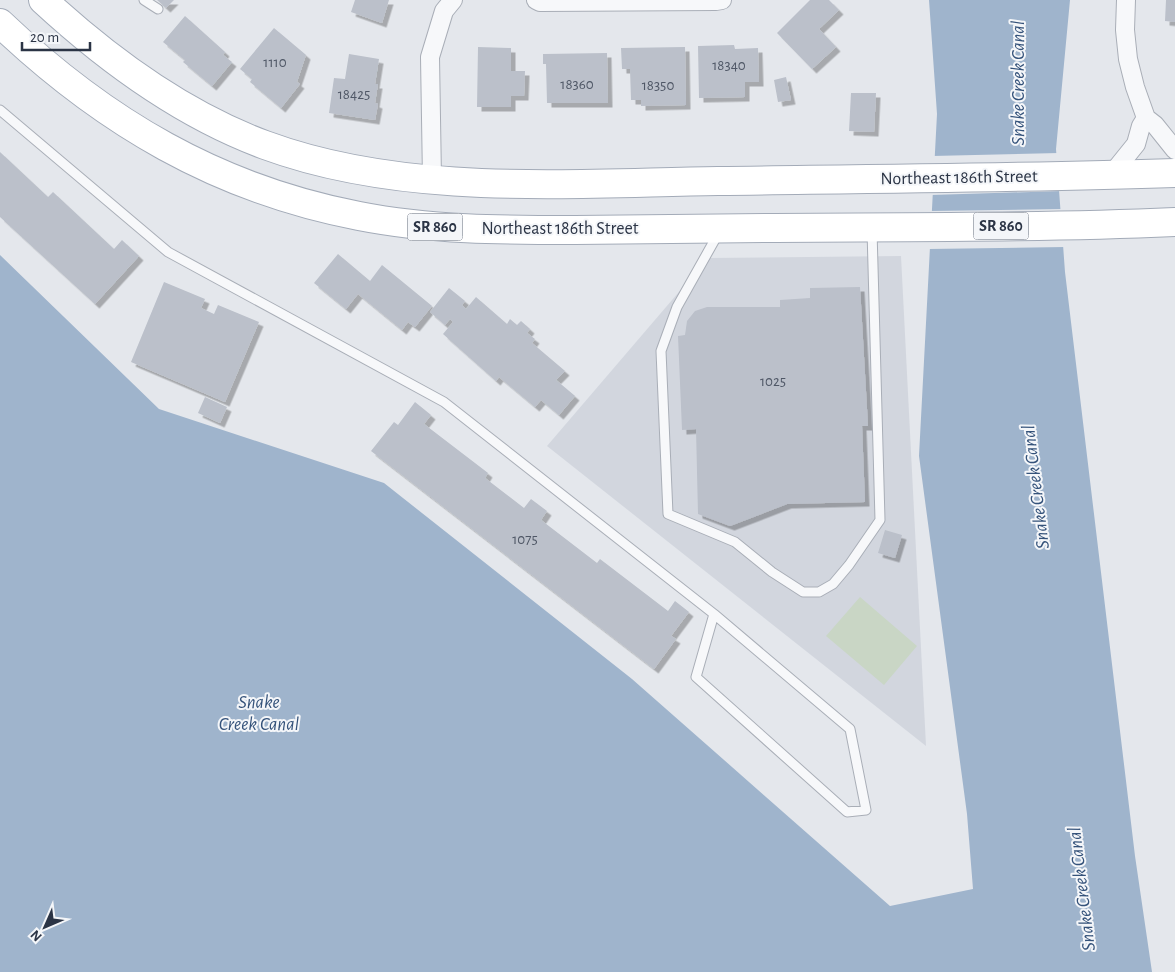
<svg xmlns="http://www.w3.org/2000/svg" width="1175" height="972" font-family="'Alegreya Sans',sans-serif">
<style>
.built{fill:#d2d6de}
.green{fill:#c9d6c5}
.water{fill:#9fb4cc}
.pier{fill:#e4e7ec}
.building{fill:#bbc0ca;filter:url(#shadow)}
.lines{fill:none;stroke-linecap:round;stroke-linejoin:round}
.service-casing{stroke:#a9aeb7;stroke-width:11}
.minor-casing{stroke:#a9aeb7;stroke-width:20}
.primary-casing{stroke:#a3abb8;stroke-width:30}
.service{stroke:#f7f8fa;stroke-width:9}
.minor{stroke:#f7f8fa;stroke-width:18}
.primary{stroke:#fff;stroke-width:28}
.labels{text-anchor:middle;dominant-baseline:central;stroke-width:4;stroke-linejoin:round;paint-order:stroke}
.number-label{font-size:15px;fill:#4f5766}
.shield{fill:#f4f6f9;stroke:#676e7b;stroke-width:1}
.shield-label{font-size:16px;font-weight:bold;fill:#2b3445}
.street-label{font-size:18px;fill:#2b3445;stroke:#f4f6f9}
.water-label{font-size:19px;font-style:italic;fill:#34527a;stroke:#f4f6f9}
</style>
<defs>
<filter id="shadow"><feDropShadow dx="4.5" dy="4.5" stdDeviation="0" flood-color="#0004"/></filter>
</defs>
<rect width="100%" height="100%" fill="#e4e7ec"/>
<!-- built -->
<path class="built" d="M901 256 926 746 547 446 708 258Z"/>
<!-- green -->
<path class="green" d="M860 597 917 646 884 685 826 636Z"/>
<!-- water -->
<path class="water" d="M929 0H1070L1056 149 1065 272 1135 856 1152 972H0V255L159 409 384 483 632 679 890 906 973 889 967 814 919 456 937 114Z"/>
<!-- pier -->
<path class="pier" d="M1059 153 1062 191 931 195 932 156Z
M1063 209 1065 247 928 249 930 211Z"/>
<!-- building -->
<path class="building" d="M157 0H174L166 8Z
M355 0H389L382 23 351 12Z
M810 0H829L839 10 819 29 836 47 812 69 777 33Z
M1166 0H1175V22L1165 21Z
M185 16 225 52 223 55 232 62 212 86 183 62 185 60 163 42Z
M274 28 306 55 297 82 300 84 281 108 250 82 252 79 240 69Z
M734 45 735 49 758 48 759 82H745V97L699 98 698 46Z
M478 47 511 48V71H525L524 96H511V107H477Z
M685 47 686 105 641 106V100H631L630 69H622L621 48Z
M607 53 608 103H547L546 64H543V54Z
M349 54 379 59 375 84H378L375 103 378 104 375 120 329 113 334 78 345 79Z
M786 77 791 100 778 102 774 80Z
M851 93H876L874 132 849 131Z
M0 152 48 197 53 192 114 249 122 240 139 256 95 304 0 217Z
M338 254 370 281 382 265 432 306 415 327 408 322 402 330 358 294 346 309 314 283Z
M164 282 205 299 201 308 214 314 218 305 259 322 225 402 131 362Z
M860 287 868 426H862L865 502 787 504 730 526 698 514 696 429 682 430 678 336 685 335 687 321 695 311 707 307H780V300L810 298V288Z
M449 288 465 301 462 305 466 309 476 297 507 324 510 319 517 325 521 321 530 329 527 333 535 339 532 343 565 371 556 380 575 396 559 415 541 400 535 407 499 377 496 381 443 334 453 322 450 319 445 325 430 312Z
M205 397 227 407 220 423 198 413Z
M415 402 431 415 424 424 488 473 485 478 524 508 531 499 547 511 541 520 597 563 600 559 668 611 675 601 689 612 671 636 676 639 654 669 371 451 394 422 398 425Z
M885 530 902 535 895 558 878 553Z"/>
<g class="lines">
<!-- service casing -->
<g class="service-casing">
<path id="service" d="M144 0 158 9
M0 110 168 252 444 402 714 614 850 729 866 810 847 812 696 677 714 614
M718 234 677 307 661 351 668 514 735 542 772 572 803 592H819L833 584 849 565 880 520 872 230"/>
</g>
<!-- minor casing -->
<g class="minor-casing">
<path id="minor" d="M536 0 540 2 716 1 722 0
M1126 0 1125 30 1128 59 1135 87 1146 118 1155 125 1175 150
M1111 175 1136 144 1141 126 1146 118
M432 179 430 57 444 11 453 0"/>
</g>
<!-- primary casing -->
<g class="primary-casing">
<path id="primary" d="M43 0C108 60 181 114 265 145 406 197 571 183 718 181 870 179 1023 178 1175 173
M0 23C104 122 218 189 359 216 430 230 503 230 575 230 639 229 703 229 767 228 903 227 1039 228 1175 222"/>
</g>
<!-- service -->
<use href="#service" class="service"/>
<!-- minor -->
<use href="#minor" class="minor"/>
<!-- primary -->
<use href="#primary" class="primary"/>
</g>
<g class="labels">
<!-- number labels -->
<g class="number-label">
<text x="275" y="62">1110</text>
<text x="729" y="65">18340</text>
<text x="577" y="84">18360</text>
<text x="658" y="85">18350</text>
<text x="354" y="94">18425</text>
<text x="773" y="381">1025</text>
<text x="525" y="539">1075</text>
</g>
<!-- shield labels -->
<g class="shield">
<rect x="973.5" y="212.5" width="55" height="27" rx="4"/>
<rect x="407.5" y="213.5" width="55" height="27" rx="4"/>
</g>
<g class="shield-label">
<text x="1001" y="226">SR 860</text>
<text x="435" y="227">SR 860</text>
</g>
<!-- street labels -->
<g class="street-label">
<text transform="translate(959 178) rotate(-1)">Northeast 186th Street</text>
<text x="560" y="229">Northeast 186th Street</text>
</g>
<!-- water labels -->
<g class="water-label">
<text transform="translate(1018 83) rotate(-90)">Snake Creek Canal</text>
<text transform="translate(1036 487) rotate(-97)">Snake Creek Canal</text>
<text x="259" y="702">Snake<tspan x="259" dy="22">Creek Canal</tspan></text>
<text transform="translate(1082 889) rotate(-97)">Snake Creek Canal</text>
</g>
</g>
<!-- north arrow -->
<g transform="translate(45 927) rotate(225)" stroke="#f4f6f9" stroke-width="4" paint-order="stroke">
<path d="M0-4L9 19L0 12L-9 19Z" fill="#2b3445"/>
<text y="-8" font-size="14" font-weight="bold" text-anchor="middle" fill="#2b3445">N</text>
</g>
<!-- scale -->
<path d="M22 42v8h68v-8" fill="none" stroke="#2b3445" stroke-width="2.5"/>
<text x="30" y="42" font-size="15" fill="#2b3445" stroke="#f4f6f9" stroke-width="4" paint-order="stroke">20 m</text>
</svg>
